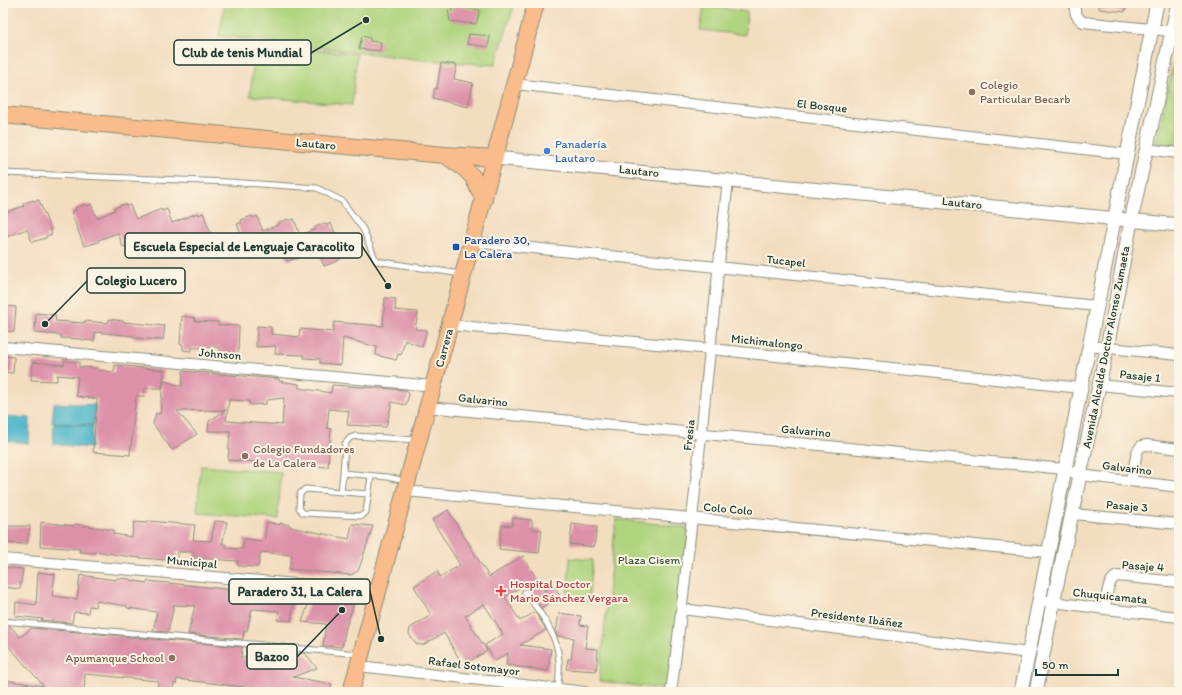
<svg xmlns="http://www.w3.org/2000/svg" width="1182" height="695" font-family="Itim,sans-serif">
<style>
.green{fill:#afd47e;stroke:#678859}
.water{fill:#4bb6c9;stroke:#357a7e}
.building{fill:#dd91a9;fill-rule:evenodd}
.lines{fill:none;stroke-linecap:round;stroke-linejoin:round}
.service-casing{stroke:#898d7a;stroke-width:7}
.minor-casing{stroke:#898d7a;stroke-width:12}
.tertiary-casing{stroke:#898d7a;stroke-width:15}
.primary-casing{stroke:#898d7a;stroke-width:18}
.service{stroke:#fff;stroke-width:5}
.minor{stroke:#fff;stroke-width:10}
.tertiary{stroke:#fff;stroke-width:13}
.primary{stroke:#f9bc8a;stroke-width:16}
.education-dot{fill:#8d6e63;stroke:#fcf5e5;stroke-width:1.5}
.shop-dot{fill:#3f7fe0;stroke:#fcf5e5;stroke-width:1.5}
.transit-dot{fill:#1a4fb4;stroke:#fcf5e5;stroke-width:1.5}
.health-dot{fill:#e0444e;stroke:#fcf5e5;stroke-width:1.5}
.labels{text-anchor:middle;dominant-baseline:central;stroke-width:4;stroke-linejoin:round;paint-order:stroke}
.education-label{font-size:12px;fill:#785e54;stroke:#fcf5e5;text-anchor:start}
.street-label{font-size:12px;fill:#1f3d34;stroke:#fcf5e5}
.shop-label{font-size:12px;fill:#366cbe;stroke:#fcf5e5;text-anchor:start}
.transit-label{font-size:12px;fill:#164399;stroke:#fcf5e5;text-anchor:start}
.park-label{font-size:12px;fill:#3c5b43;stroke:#fcf5e5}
.health-label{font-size:12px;fill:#be3a42;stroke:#fcf5e5;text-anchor:start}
.leader{fill:none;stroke:#1f3d34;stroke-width:1.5}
.callout-dot{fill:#1f3d34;stroke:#fcf5e5;stroke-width:1.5}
.callout{fill:#fcf5e5;stroke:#1f3d34;stroke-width:1.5}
.callout-label{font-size:13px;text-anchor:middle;font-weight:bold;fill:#1f3d34}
</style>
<rect width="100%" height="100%" fill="#fcf5e5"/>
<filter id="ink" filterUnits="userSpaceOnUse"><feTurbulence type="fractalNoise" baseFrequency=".025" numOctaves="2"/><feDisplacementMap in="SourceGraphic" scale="8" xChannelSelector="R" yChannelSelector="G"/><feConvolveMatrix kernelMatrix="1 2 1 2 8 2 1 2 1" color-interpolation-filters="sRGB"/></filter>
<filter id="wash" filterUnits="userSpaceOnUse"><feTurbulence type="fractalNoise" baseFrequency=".012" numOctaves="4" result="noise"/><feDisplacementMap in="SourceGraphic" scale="16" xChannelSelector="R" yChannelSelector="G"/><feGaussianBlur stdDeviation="0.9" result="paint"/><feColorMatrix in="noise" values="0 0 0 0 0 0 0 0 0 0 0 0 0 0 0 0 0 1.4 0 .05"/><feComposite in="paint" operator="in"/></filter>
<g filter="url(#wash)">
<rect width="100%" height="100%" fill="#f3ddbf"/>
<!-- green -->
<path class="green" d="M225 3H515L495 65 424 60 219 36Z
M704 6 747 12 745 35 700 30Z
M1179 37V145H1156Z
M255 44 357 54 352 105 250 96Z
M201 466 281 472 278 519 197 513Z
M616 519 690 528 669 690 599 681Z
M570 558 593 560 589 602 567 599Z"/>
<!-- water -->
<path class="water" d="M54 403 95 405 94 425 52 423Z
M3 416 30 418 29 443 3 441Z
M54 424 93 426 91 448 53 444Z"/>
<g id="blocks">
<!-- building -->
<path class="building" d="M1099 3H1126L1125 12 1099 9Z
M453 6 480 10 476 24 450 21 448 10 452 11Z
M469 34 490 36 488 47 467 44Z
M362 36 370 38V41L381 42 380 51 359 49Z
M441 63 457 65 454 79 473 83 468 107 433 98 435 88 437 89Z
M33 200 34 201 39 200 52 234 46 236V238L32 242 27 229 3 238V213L24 206 23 204Z
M86 204 87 206 91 204 97 218 115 210 114 208 125 204 126 206 130 205 136 219 162 209V211L167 209 172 223 198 213 199 215 203 213 216 247 210 250 211 251 196 255 190 239 174 245V247L160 251 154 235 137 241 138 242 123 247 118 233 98 240 99 242 84 246 71 212 76 210 75 208Z
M252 216 253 218 257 216 263 231 278 225V223L288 219 289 221 294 219 300 235 316 229 315 227 325 223 326 225 331 223 344 257 338 260V261L324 266 317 249 301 255V257L287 261 281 246 264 253 265 254 250 259 237 224 242 222 241 220Z
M385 298 396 299 395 310 418 312 415 329 427 330 422 347 405 340 401 355 398 354 396 360 376 355 377 347 343 338 341 365 320 363V359L304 358V355L275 354 276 346 256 347 257 326 271 327V334L299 337 300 329 333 332 334 322 383 326Z
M3 306 16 307 14 332 3 331Z
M36 313 56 315 55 321 84 323V321L108 323 109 319 123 321V322L165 326 163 340 134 338V336L95 332 94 341 82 340V339L61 338V335L35 333Z
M182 316 195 318V321L218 322V325L239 326 238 354 220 353V347L192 348 191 351 183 350V345L180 344Z
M3 356 14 357 13 373 3 372Z
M64 361 79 362V367L98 368V370L114 372 115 365 164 370 162 388H145L144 396H136L130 455 93 452 97 399 76 396 78 377 57 375V381L31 380 33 362 64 365Z
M183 371 279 379V381L299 384V388L331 393 332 385 406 390 409 394 406 405 392 402 386 427 347 425 349 411 329 409 327 428 331 429 328 467 228 460 230 431H208L209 421 226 410 177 411 197 434 172 450 153 424 156 413 160 414 163 381 182 386ZM284 398 282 425 226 421 229 400 249 401 250 405 266 404V400Z
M448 510 489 577 523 556 544 591 554 585 560 596 541 608 524 585 505 597 520 621 535 612 544 626 546 630 520 645 551 649 548 671 506 665 508 653 495 661 485 645 503 634 484 604 465 616 487 651 463 665 444 633 423 645 416 644 409 634 410 628 431 615 414 586 437 571 440 577 460 565 432 520Z
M513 518 532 520V529L542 530 539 553 499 549 502 525 512 526Z
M148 521 195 525 193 540 211 541 215 521 227 522 222 544H226V548L243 549 244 539 264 541 267 522 280 525V523L290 525V527L349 539 352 524 373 526 360 566 358 571 351 575 289 569 292 555 261 552 258 567 238 566V561L194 558V552H177V561L131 557 95 551V553L79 552 80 549 40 546 41 522 75 526V524L114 530 113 534 132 537 134 522 147 523Z
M572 524 597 527 594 547 570 544Z
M3 526H30L27 544 3 543Z
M3 567 23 569 20 589 3 587Z
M38 572 55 574 52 596 77 599 80 575 116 580 117 578 130 579V580L147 583 148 581 295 596 291 621 277 620 279 611 252 609 247 631 244 630 243 639 188 634 195 606 174 605 168 632 153 631 157 612 127 608V606L96 601 95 607 89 606 88 613 74 612 72 623 41 620 43 619 15 616 16 602 36 605Z
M311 596 348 600 353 606 346 627 342 647 323 646 326 624 302 622Z
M559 613 581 616 580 625 588 626 585 648 598 649 596 671 566 669 568 659H571L574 638 557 636 556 633Z
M7 625 10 626 20 637 32 628 242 647 241 659 260 649H262L269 659 278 655 282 660 302 653H305L317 668 293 677 332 684 330 692H274L243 689 244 687 177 679 176 684 174 683 173 692H157L158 681 85 674 84 692H3V680L44 686 3 640V629Z"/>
</g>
</g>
<g filter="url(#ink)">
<use href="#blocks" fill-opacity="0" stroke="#898d7a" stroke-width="1"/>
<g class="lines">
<!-- service casing -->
<g class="service-casing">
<path id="service" d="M3 173 229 182 317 188 342 201 363 229 376 261 461 274
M405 481 387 477 343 473 345 444 350 438 355 436 416 440
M341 492 343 473
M368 494 305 489 300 494 299 508 303 513 362 516 366 512 371 476
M525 592C540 612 558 635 559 661 560 670 558 680 558 689
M3 621 358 654"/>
</g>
<!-- minor casing -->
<g class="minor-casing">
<path id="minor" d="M1075 3C1074 12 1076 17 1083 22L1179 32
M515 84 1127 154
M1146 149 1179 153
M473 242C681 262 889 286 1097 306
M450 325 711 349 1081 388
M1089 346 1179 355
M3 347 434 386
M1099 385 1179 393
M428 407 1064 469 1080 475 1179 487
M1131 481 1137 452 1141 446 1147 445 1179 449
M406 491 1048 552
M1073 514 1179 524
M3 559 379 591
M1039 600 1105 609 1179 617
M682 609 1029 653
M1105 609C1107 599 1106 581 1117 576L1179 582
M359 666 585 692
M671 692C694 522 709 351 728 180"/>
</g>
<!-- tertiary casing -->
<g class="tertiary-casing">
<path id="tertiary" d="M495 158 1179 225
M1021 692 1157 3
M1036 692 1053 603 1107 348 1131 221 1178 3"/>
</g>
<!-- primary casing -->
<g class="primary-casing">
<path id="primary" d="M3 115 445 155 495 158
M445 155 465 169 473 177 484 200
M351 692 536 3"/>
</g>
<!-- service -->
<use href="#service" class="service"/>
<!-- minor -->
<use href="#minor" class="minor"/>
<!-- tertiary -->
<use href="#tertiary" class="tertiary"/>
<!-- primary -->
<use href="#primary" class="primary"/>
</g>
</g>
<!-- markers -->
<g class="education-dot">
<circle cx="972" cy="92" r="4"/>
<circle cx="245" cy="456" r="4"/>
<circle cx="172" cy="658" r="4"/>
</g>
<circle class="shop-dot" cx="547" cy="151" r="4"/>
<rect class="transit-dot" x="452" y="243" width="8" height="8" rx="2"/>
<path class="health-dot" d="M499 585h4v4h4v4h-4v4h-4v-4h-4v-4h4z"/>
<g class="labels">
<!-- education labels -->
<g class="education-label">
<text x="980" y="85">Colegio<tspan x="980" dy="14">Particular Becarb</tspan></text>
<text x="253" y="449">Colegio Fundadores<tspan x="253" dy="14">de La Calera</tspan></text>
<text x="164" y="658" text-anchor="end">Apumanque School</text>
</g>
<!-- street labels -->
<g class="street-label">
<text transform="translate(822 106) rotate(6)">El Bosque</text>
<text transform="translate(316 144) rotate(5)">Lautaro</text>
<text transform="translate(639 171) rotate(6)">Lautaro</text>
<text transform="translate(962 203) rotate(6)">Lautaro</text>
<text transform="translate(786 261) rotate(6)">Tucapel</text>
<text transform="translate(767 342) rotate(6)">Michimalongo</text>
<text transform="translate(1106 347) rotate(-79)">Avenida Alcalde Doctor Alonso Zumaeta</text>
<text transform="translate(444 348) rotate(-75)">Carrera</text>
<text transform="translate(220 354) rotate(5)">Johnson</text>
<text transform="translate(1140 376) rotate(6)">Pasaje 1</text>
<text transform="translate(483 400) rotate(6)">Galvarino</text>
<text transform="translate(806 431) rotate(5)">Galvarino</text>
<text transform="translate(689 435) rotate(-84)">Fresia</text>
<text transform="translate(1127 468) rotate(7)">Galvarino</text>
<text transform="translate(1127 506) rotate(5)">Pasaje 3</text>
<text transform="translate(728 509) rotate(5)">Colo Colo</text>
<text transform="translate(192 562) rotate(5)">Municipal</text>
<text transform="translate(1143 566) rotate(4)">Pasaje 4</text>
<text transform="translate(1110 596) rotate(6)">Chuquicamata</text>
<text transform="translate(857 618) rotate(7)">Presidente Ibáñez</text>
<text transform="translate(474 666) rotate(7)">Rafael Sotomayor</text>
</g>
<!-- shop labels -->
<g class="shop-label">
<text x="555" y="144">Panadería<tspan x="555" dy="14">Lautaro</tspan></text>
</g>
<!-- transit labels -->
<g class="transit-label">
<text x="464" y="240">Paradero 30,<tspan x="464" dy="14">La Calera</tspan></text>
</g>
<!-- park labels -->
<g class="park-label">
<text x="649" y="560">Plaza Cisem</text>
</g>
<!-- health labels -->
<g class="health-label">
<text x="510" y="584">Hospital Doctor<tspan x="510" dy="14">Mario Sánchez Vergara</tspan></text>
</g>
</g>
<!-- callouts -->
<path class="leader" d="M366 20L311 53M388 286L362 246M45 324L87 281M381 639L370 591M342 610L297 657"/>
<g class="callout-dot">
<circle cx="366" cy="20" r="4"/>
<circle cx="388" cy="286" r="4"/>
<circle cx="45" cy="324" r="4"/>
<circle cx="381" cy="639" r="4"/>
<circle cx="342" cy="610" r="4"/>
</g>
<g class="callout">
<rect x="174" y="40" width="137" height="25" rx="4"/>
<rect x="125" y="233" width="237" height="25" rx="4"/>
<rect x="87" y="268" width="98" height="25" rx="4"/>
<rect x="229" y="579" width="141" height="25" rx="4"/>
<rect x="247" y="644" width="50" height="25" rx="4"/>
</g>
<g class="callout-label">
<text x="242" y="57">Club de tenis Mundial</text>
<text x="244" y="251">Escuela Especial de Lenguaje Caracolito</text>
<text x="136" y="285">Colegio Lucero</text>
<text x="300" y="596">Paradero 31, La Calera</text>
<text x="272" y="661">Bazoo</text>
</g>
<!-- margin -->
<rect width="1182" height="695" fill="none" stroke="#fcf5e5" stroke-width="16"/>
<!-- scale -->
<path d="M1036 669v6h82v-6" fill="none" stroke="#1f3d34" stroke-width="2"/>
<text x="1042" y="669" font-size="12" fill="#1f3d34" stroke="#fcf5e5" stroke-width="3" paint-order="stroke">50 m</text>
</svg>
